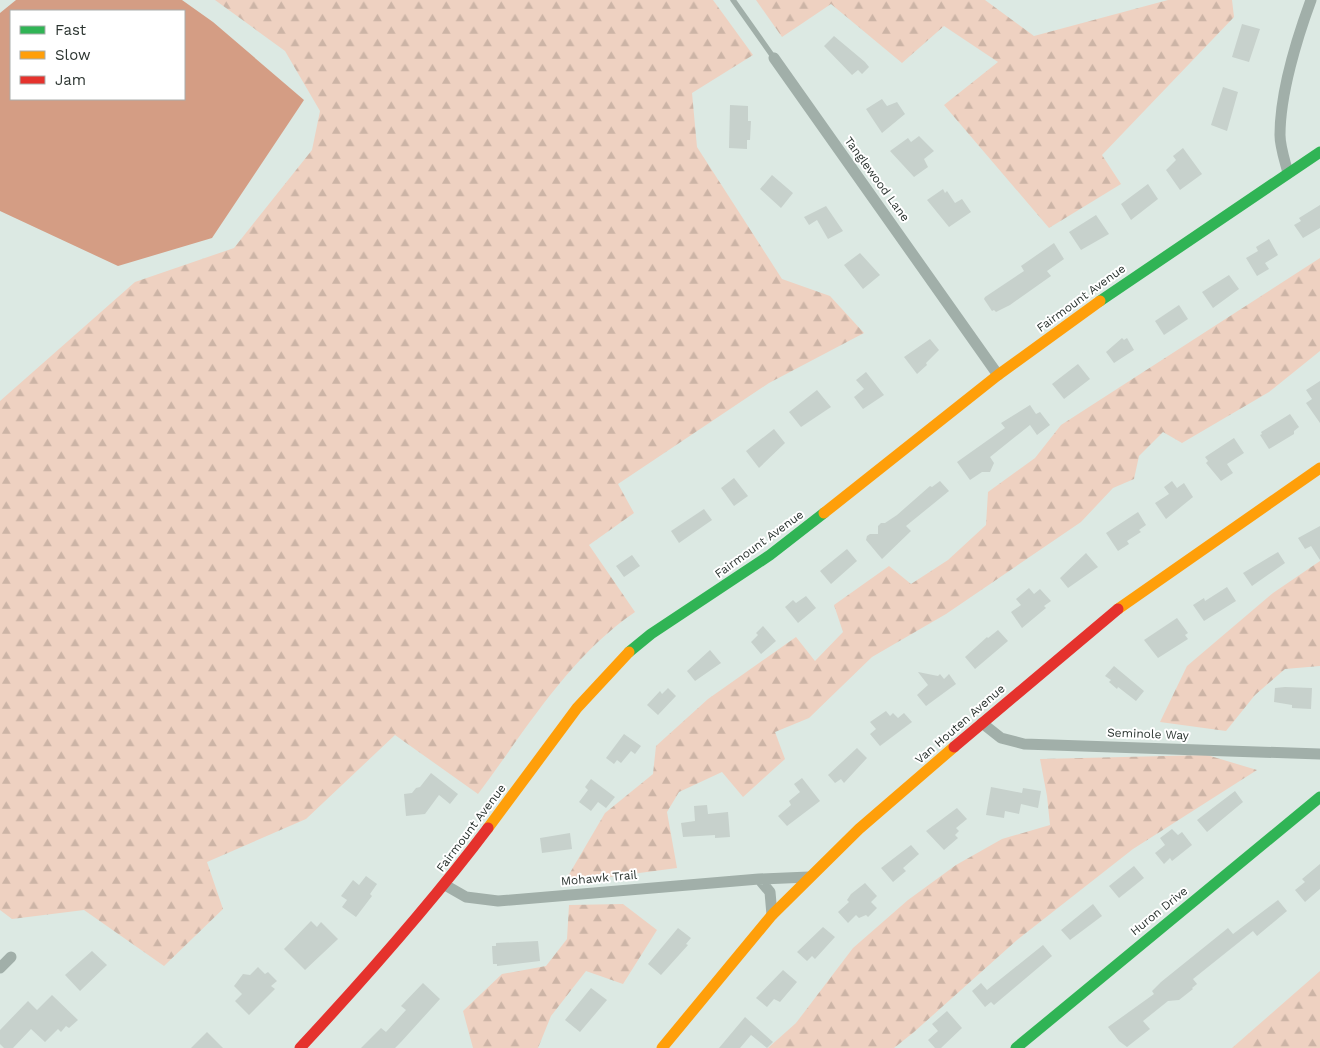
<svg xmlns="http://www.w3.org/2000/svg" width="1320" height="1048" font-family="'Work Sans',sans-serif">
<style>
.forest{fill:url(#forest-firs)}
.water{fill:#d49d84;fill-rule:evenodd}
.building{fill:#c7d1cc}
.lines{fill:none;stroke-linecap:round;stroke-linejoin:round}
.lane{stroke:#a1afa9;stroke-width:5.5}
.street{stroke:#a1afa9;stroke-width:11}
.fast{stroke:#30b455;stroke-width:11}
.slow{stroke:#ff9f0a;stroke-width:11}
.jam{stroke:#e5322d;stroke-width:11}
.labels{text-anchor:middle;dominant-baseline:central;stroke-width:4;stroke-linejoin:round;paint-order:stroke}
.street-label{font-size:12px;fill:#2b3430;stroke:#fff}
</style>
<defs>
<pattern id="forest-firs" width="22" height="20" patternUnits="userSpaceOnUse" patternTransform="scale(1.25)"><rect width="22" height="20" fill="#eed1c1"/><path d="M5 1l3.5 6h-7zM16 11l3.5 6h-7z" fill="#ccb4a6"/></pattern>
</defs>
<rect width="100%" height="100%" fill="#dce9e3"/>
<!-- forest -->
<path class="forest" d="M215 0H713L753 55 692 93 697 147 782 279 830 296 864 333 769 383 618 484 634 513 589 545 635 612C569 657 525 731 478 794L395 735 306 819 207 862 223 909 164 966 84 910 12 919 0 910V401L135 282 234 248 312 150 320 111 285 51Z
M756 0H985L1034 36 1168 0H1232L1234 17 1102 155 1121 184 1049 228 944 105 998 62 944 26 902 63 831 4 782 37Z
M1320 258V351L1269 392 1182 443 1163 432 1139 456 1134 479 1113 488 1081 522 946 614 872 657 809 718 775 732 785 759 743 797 722 772 679 792 667 812 677 868 564 883 605 813 653 774 656 746 708 699 796 637 815 661 843 632 834 605 889 566 911 584 948 560 986 525 988 492 1035 458 1061 425Z
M1320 561V666L1285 669 1255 695 1226 731 1160 722 1187 666 1273 593Z
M1207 755 1257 770 1133 849 1017 940 914 1032 894 1048H768L796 1023 853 948 908 900 956 865 1002 839 1050 825 1047 796 1040 759Z
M623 904 657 930 623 984 586 971 551 1016 538 1048H473L463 1011 502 974 546 966 567 939 569 905Z
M1320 971V1048H1232Z"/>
<!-- water -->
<path class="water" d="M16 0H182L213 22 304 100 212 238 118 266 0 211V13ZM11 11H184V99H11Z"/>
<!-- building -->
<path class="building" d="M1242 24 1260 29 1249 62 1232 57Z
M834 36 865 62 869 67 862 74 858 70 852 75 824 46Z
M1223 87 1238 92 1227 131 1211 125Z
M882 99 887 106 897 102 905 114 882 133 866 109Z
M730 105 748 106V121H751L750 140H747V149L729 148Z
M919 136 934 151 924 159 928 167 914 177 890 151 908 138 911 142Z
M1183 148 1202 174 1180 190 1166 170 1176 160 1173 156Z
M772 175 793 193 781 208 760 189Z
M1148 184 1158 199 1131 220 1121 204Z
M943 189 945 193 947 191 955 203 962 199 971 212 949 227 927 200Z
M1320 205V228L1303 238 1294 225 1301 221 1299 218Z
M826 206 843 231 828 239 817 220 809 225 804 217Z
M1096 215 1109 234 1081 250 1069 232Z
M1269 239 1278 255 1265 263 1269 269 1257 276 1246 258 1258 251 1256 247Z
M1054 243 1064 259 1047 271 1051 276 1010 305 996 312 994 310 992 311 984 299 985 297 1024 271 1021 266Z
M860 253 880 275 863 289 844 265Z
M1229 275 1239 289 1213 308 1202 292Z
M1179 305 1188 319 1164 335 1155 321Z
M1122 338 1124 340 1127 338 1134 350 1114 363 1106 352Z
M930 339 939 350 926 363 927 365 917 374 904 357Z
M1078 364 1090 379 1064 399 1052 384Z
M866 372 884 395 863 409 854 397 864 389 856 380Z
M1320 381V423L1306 403 1312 399 1306 390Z
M817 390 831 407 801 427 789 412Z
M1030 405 1036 414 1040 412 1050 425 1037 435 1030 425 990 457 994 463 990 472H982L970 480 957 462 1005 428 1001 423Z
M1290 414 1299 427 1294 431V434L1269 449 1260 435 1262 434 1261 432Z
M774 429 785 443 759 468 746 451Z
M1234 438 1244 453 1227 464 1233 473 1221 481 1206 463 1208 461 1205 457Z
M734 478 748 496 734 506 721 488Z
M940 481 949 491 906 526 911 531 882 559 866 540 867 536 870 534H878V526L881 523H885L897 515 930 486 932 487Z
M1172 481 1177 488 1184 483 1193 497 1166 519 1155 503 1169 494 1164 487Z
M704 509 712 520 679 543 671 531Z
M1138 512 1146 525 1139 530 1141 532 1127 541 1129 544 1118 551 1106 533Z
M1320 526V560L1311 546 1305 549 1298 538Z
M847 549 857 561 831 584 820 571Z
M1278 552 1285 563 1252 586 1243 573Z
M1086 553 1098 567 1068 588 1060 578Z
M632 555 640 566 624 577 616 566Z
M1227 587 1236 601 1204 621 1193 605 1204 598 1205 601Z
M1029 588 1034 594 1040 589 1051 601 1044 606 1046 608 1022 628 1011 612 1021 605 1016 599Z
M806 596 816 608 798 623 785 607 793 600 796 603Z
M1177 618 1188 633 1185 635 1188 639 1158 658 1144 640Z
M763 626 776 641 761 654 751 642 758 635 756 633Z
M998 630 1008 641 975 669 965 657 987 637 988 638Z
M710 650 721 663 695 681 687 671Z
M1114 666 1144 691 1136 701 1118 687 1117 689 1109 682 1111 680 1105 676Z
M918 672 938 676 940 674 944 679 949 674 956 684 926 706 917 695 928 685Z
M1285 687 1312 688 1311 709 1292 708V705L1274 702 1275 688Z
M668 688 676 696 658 715 647 705 660 691 662 694Z
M886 711 890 716 893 713 898 718 904 713 912 722 880 746 870 734 876 729 870 722Z
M624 734 641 746 635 754 631 751 621 763 617 760 614 764 606 758Z
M857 748 867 758 844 783 841 779 835 783 828 775Z
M431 773 458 794 450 804 439 795 425 814 406 816 404 794 412 793 416 788 420 787Z
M802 778 820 801 787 826 778 816 791 805 789 801 800 792 794 784Z
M591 779 615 797 606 808 598 802 591 811 579 802 588 790 585 787Z
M991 787 1022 793 1023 788 1041 791 1038 808 1021 804 1019 814 1005 811 1004 818 986 815Z
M1235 791 1243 802 1207 832 1197 820Z
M707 805 708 814 728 812 730 837 715 838V835L683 837 681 823 695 821 694 806Z
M957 808 967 819 956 828 959 831 955 835 958 838 944 850 926 831Z
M1172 829 1178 835 1182 832 1192 845 1172 861 1170 858 1164 864 1155 853 1165 845 1160 838Z
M570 833 572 849 542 853 540 838Z
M911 845 919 854 903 868 906 871 893 882 881 868Z
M1320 864V889L1305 902 1295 890 1305 882 1302 879Z
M1134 866 1144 878 1119 898 1109 886Z
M366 876 377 884 370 894 372 896 356 917 342 907 347 900 341 896 353 880 359 885Z
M865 883 877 896 871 902 877 908 868 917 866 915 859 918 856 915 848 923 838 912 849 902 847 900 851 894Z
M1278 900 1287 911 1257 936 1253 931 1193 979 1197 984 1192 988 1193 989 1179 1000 1168 1001 1143 1021 1150 1029 1127 1047 1119 1041 1108 1027 1154 994 1152 991 1161 982 1228 928 1233 934Z
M1093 904 1102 916 1070 940 1061 930Z
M311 921 317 927 321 922 338 939 305 970 284 949Z
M823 927 835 937 815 959 812 956 807 961 797 952Z
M678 928 691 938 686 944 688 945 661 975 648 964Z
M538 941 540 961 497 966V964H493L492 946H496V943Z
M1043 945 1052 956 994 1005 991 1002 985 1007 972 991 981 983 987 990Z
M92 951 107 965 80 991 65 975Z
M258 967 265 974 268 972 277 981 271 986 275 989 249 1015 235 1001 242 994 234 986 243 974 250 975Z
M783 970 797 982 780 1002 774 999 767 1007 756 998Z
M423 983 440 999 401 1042 395 1048H361L381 1028 386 1032 406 1010 401 1006Z
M591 988 607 1000 580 1032 565 1020Z
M52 995 78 1020 69 1028 66 1026 61 1032 58 1029 45 1042 31 1029 13 1048H4L0 1044V1030L28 1001 37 1010Z
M947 1011 962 1028 941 1048H935L928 1040 938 1031 932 1024Z
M745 1017 773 1042 767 1048 751 1035 740 1048H719Z
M207 1032 223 1048H191Z"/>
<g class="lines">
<!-- lane -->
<path class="lane" d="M733 0 774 58"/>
<!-- street -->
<path class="street" d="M774 58 998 375
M1288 173C1285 161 1280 147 1280 135 1280 94 1297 38 1311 0
M982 723 1001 738 1024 744 1320 754
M759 879 809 877
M445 885 466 897 498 901 759 879 770 892 772 915
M0 968 11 957"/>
<!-- fast -->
<path class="fast" d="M1100 301 1320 152
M629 652 651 634 770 555 824 513
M1016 1048 1320 797"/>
<!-- slow -->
<path class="slow" d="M824 513 998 375 1100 301
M1118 609 1320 468
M488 828 577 708 629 652
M662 1048 772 915 859 829 954 747"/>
<!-- jam -->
<path class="jam" d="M954 747 1118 609
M300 1048C366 977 430 905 488 828"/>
</g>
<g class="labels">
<!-- street labels -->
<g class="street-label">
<text transform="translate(877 179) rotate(54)">Tanglewood Lane</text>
<text transform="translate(1081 298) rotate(-36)">Fairmount Avenue</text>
<text transform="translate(759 544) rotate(-36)">Fairmount Avenue</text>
<text transform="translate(960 724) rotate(-41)">Van Houten Avenue</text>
<text transform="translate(1148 734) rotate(2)">Seminole Way</text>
<text transform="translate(471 828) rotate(-53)">Fairmount Avenue</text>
<text transform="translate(599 878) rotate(-5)">Mohawk Trail</text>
<text transform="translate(1159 911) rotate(-39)">Huron Drive</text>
</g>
</g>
<!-- legend -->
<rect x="10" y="10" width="175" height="90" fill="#ffffff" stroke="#aaaeac"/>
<rect x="20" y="26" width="25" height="8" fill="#30b455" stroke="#aaaeac"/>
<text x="55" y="35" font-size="15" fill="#2b3430">Fast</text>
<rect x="20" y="51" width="25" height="8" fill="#ff9f0a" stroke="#aaaeac"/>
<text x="55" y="60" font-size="15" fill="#2b3430">Slow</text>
<rect x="20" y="76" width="25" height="8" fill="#e5322d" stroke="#aaaeac"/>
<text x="55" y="85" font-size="15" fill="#2b3430">Jam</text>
</svg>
